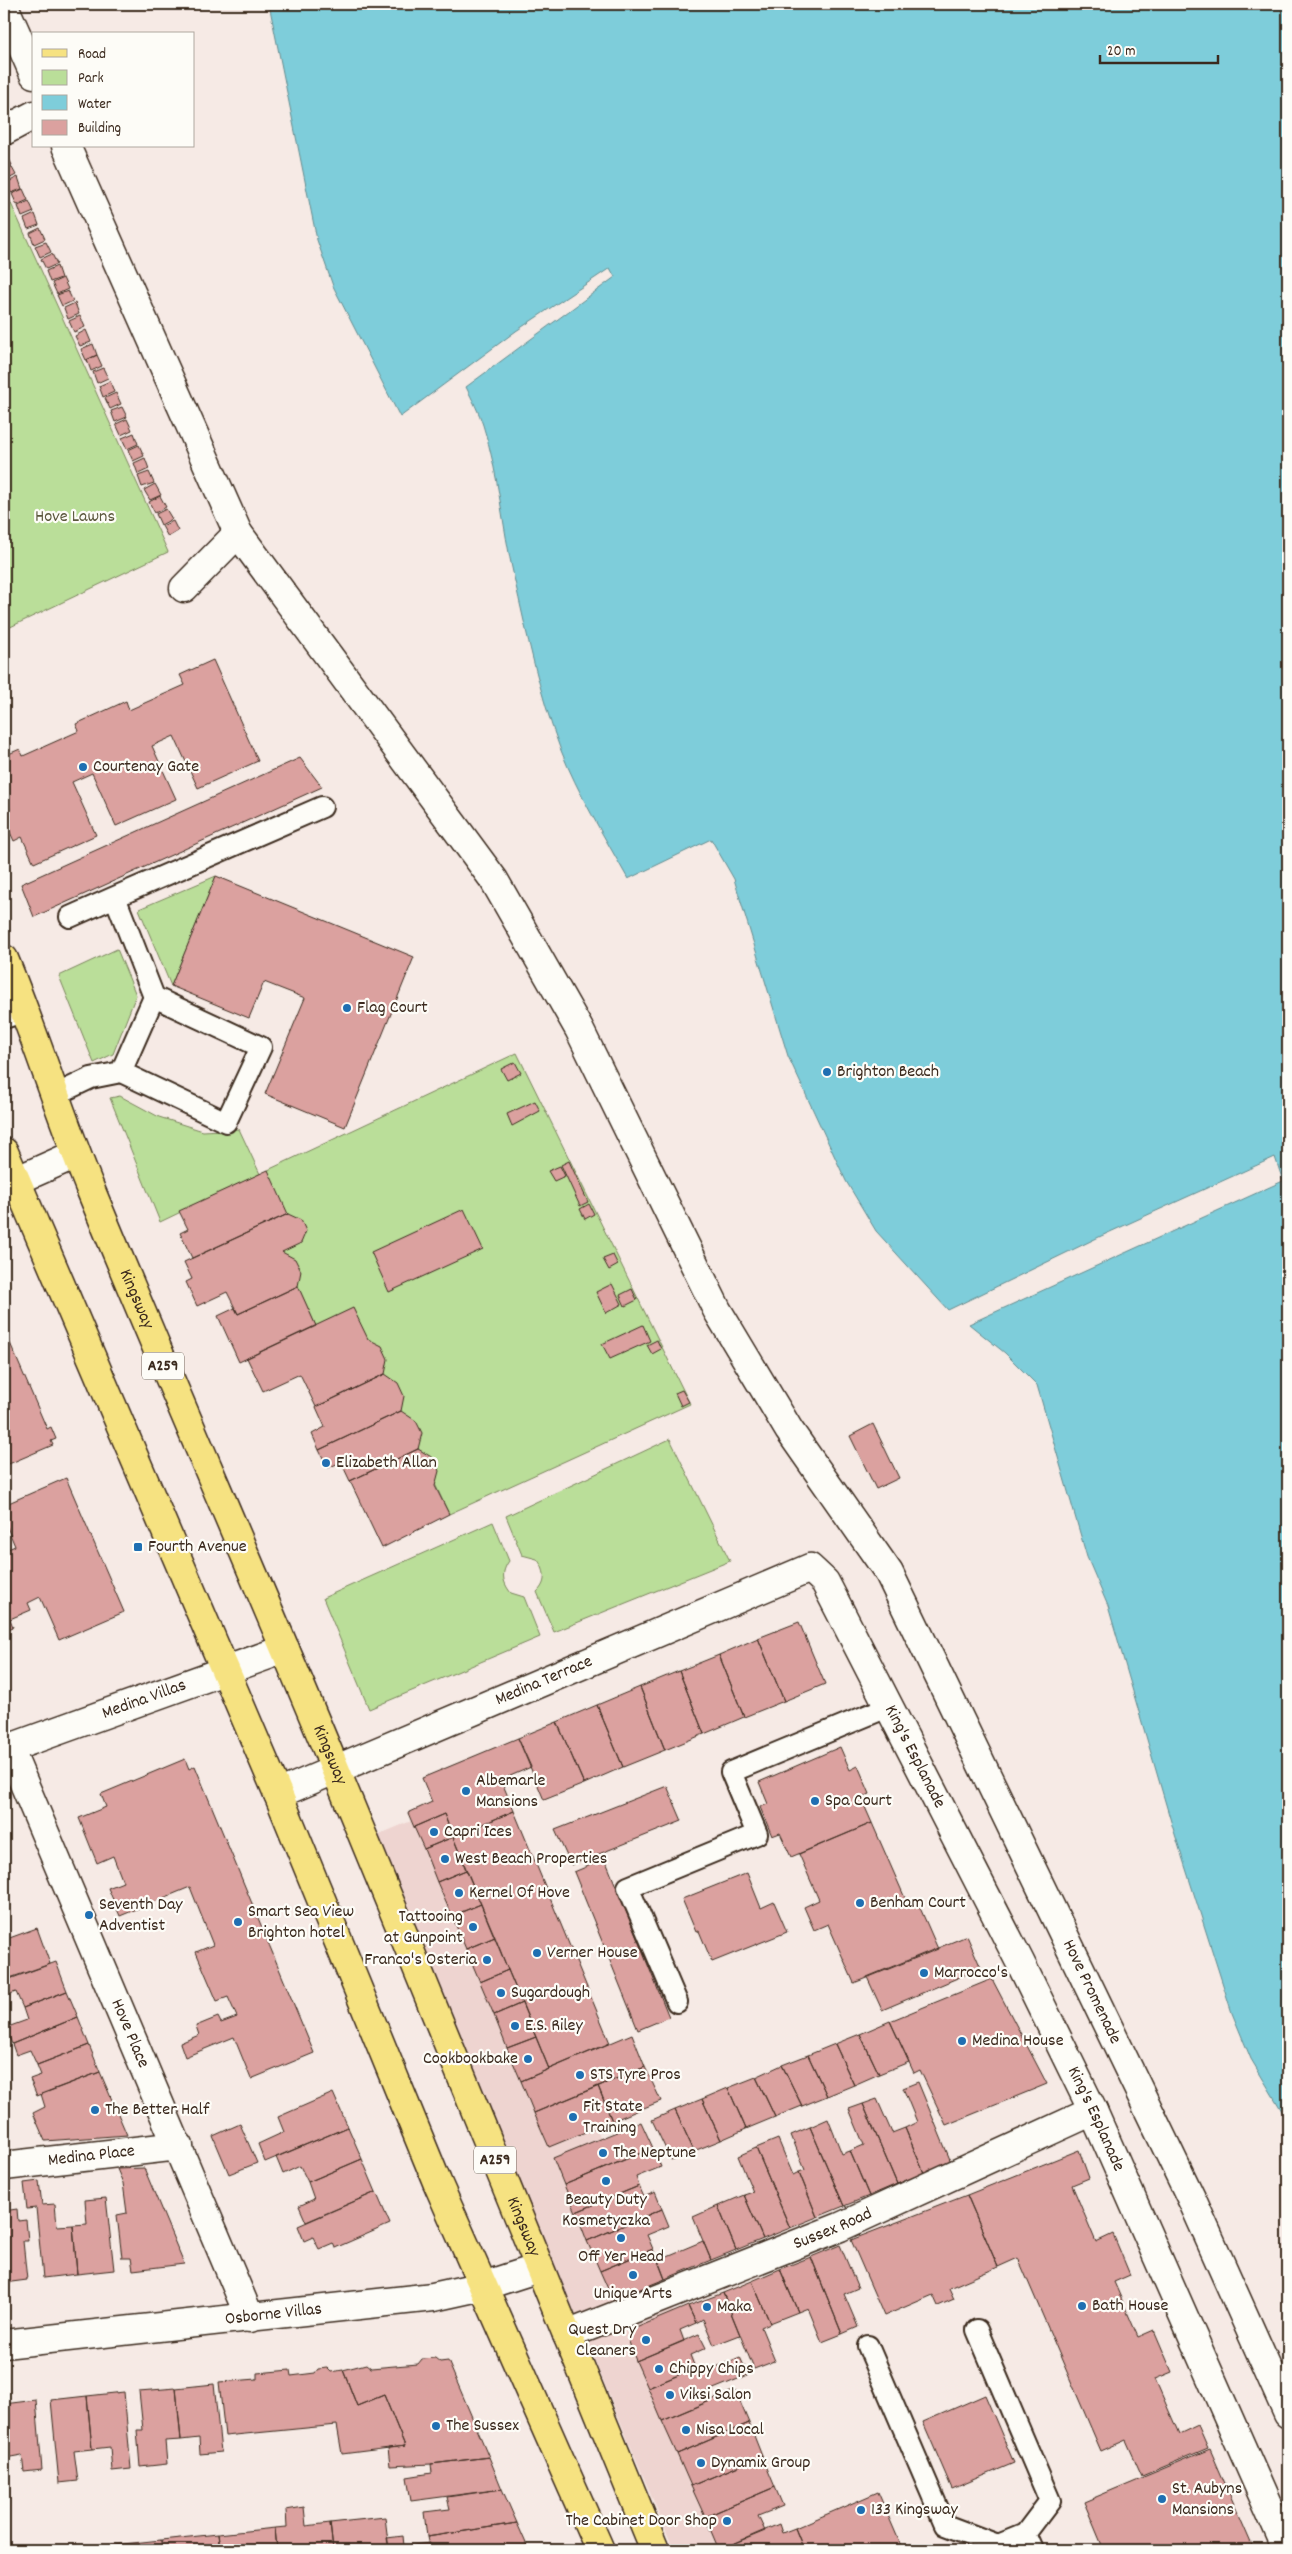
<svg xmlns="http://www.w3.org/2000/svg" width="1292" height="2554" font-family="Dekko,sans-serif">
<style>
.built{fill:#eed4d0}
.green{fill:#bade99;stroke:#7a845c}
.water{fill:#7ecdda;stroke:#638c8f}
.building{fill:#dba19f;stroke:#3b2a1e}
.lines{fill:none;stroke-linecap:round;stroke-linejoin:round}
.lane-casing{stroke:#3b2a1e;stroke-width:24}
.street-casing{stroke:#3b2a1e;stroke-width:31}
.primary-casing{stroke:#3b2a1e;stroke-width:31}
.lane{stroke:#fdfcf7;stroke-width:20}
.street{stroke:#fdfcf7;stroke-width:28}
.primary{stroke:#f6e281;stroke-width:28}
.poi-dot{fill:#1f6fb2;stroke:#fdfcf7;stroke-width:2}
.labels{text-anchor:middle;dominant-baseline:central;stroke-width:4.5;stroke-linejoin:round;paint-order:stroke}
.shield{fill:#fdfcf7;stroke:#75695f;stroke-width:1}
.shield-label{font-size:16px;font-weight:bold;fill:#3b2a1e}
.park-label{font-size:18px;fill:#5b573d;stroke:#fdfcf7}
.poi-label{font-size:18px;fill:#3b2a1e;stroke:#fdfcf7;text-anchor:start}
.street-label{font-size:18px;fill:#3b2a1e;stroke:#fdfcf7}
</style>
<rect width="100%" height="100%" fill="#f6eae5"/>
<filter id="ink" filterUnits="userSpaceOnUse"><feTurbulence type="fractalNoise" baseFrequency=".02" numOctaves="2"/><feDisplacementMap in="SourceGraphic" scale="10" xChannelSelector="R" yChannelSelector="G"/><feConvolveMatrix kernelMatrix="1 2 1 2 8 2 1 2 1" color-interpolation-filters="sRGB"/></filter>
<g filter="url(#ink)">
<!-- built -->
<path class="built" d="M459 1801 773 2550H674L375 1836Z"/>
<!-- green -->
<path class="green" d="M4 188 168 552 4 630Z
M216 876 171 986 139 909Z
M117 949 136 995 113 1054 94 1063 59 976Z
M517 1053 690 1404 449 1514 353 1309 316 1326 282 1252 268 1170Z
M120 1096 159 1117 203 1131 239 1129 260 1174 160 1222 110 1098Z
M670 1439 730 1561 554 1632 537 1592C548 1582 545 1569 537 1559L522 1555 506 1516Z
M493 1522 509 1561C501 1572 502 1582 511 1593L524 1597 540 1637 369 1709 323 1598Z"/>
<!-- water -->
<path class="water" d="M269 4H1288V2121L1251 2059 1232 2013 1172 1825 1108 1606 1087 1557 1037 1385 1005 1353 969 1324 1283 1181 1275 1157 1099 1237 948 1310 876 1231 846 1181 788 1056 734 879 711 839 628 879C604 836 578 794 560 748 539 693 527 634 514 577 502 526 499 474 483 425 479 412 472 399 466 387L615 277 610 268 516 331 400 417 333 286 317 240Z"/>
<!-- building -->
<path class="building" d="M7 155 12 165 4 168V157Z
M11 166 16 175 5 181 4 169Z
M18 177 22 189 11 193 6 183Z
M23 189 28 200 17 205 12 194Z
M29 201 34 212 22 217 18 206Z
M35 214 39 225 28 229 24 219Z
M40 228 45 239 34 244 30 233Z
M46 242 51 252 40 257 35 246Z
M52 254 57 264 46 269 41 259Z
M57 266 61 278 50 282 46 271Z
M63 278 68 289 57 294 52 283Z
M68 291 73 301 62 306 57 295Z
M75 303 79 314 68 319 64 308Z
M80 316 85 327 74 332 69 321Z
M86 330 91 342 80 346 75 336Z
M93 344 97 355 86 360 81 349Z
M97 355 102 366 91 371 87 360Z
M103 368 108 378 97 383 93 372Z
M110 381 114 392 103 397 99 386Z
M116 393 121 404 110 409 105 398Z
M122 407 127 417 115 422 111 411Z
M127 419 132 430 121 435 116 424Z
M134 433 138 444 127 449 122 438Z
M139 445 144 456 133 461 128 450Z
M145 458 149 469 138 474 134 463Z
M149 472 154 483 142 487 138 476Z
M155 484 161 495 150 500 144 490Z
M160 496 166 507 155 513 149 502Z
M166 509 172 519 161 525 156 514Z
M173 521 178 531 168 537 162 526Z
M213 660 258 761 198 788 174 736 152 746 176 799 116 826 92 773 72 782 96 835 34 863 22 837 14 841 4 819V811L10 809 4 795V756L20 749 23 756 79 731 76 724 126 701 129 710 185 685 180 675Z
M300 758 322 787 34 917 21 884Z
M216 876 414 957 345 1127 265 1094 305 998 264 982 249 1018 171 986Z
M515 1062 521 1073 507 1080 501 1069Z
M535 1101 540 1111 512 1126 507 1114Z
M569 1161 588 1202 580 1206 561 1165Z
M560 1166 565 1176 554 1181 548 1171Z
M268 1170 288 1214 192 1258 180 1233 188 1229 179 1211Z
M589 1204 594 1214 585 1219 580 1209Z
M464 1209 483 1249 389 1292 371 1252Z
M288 1214 301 1220 306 1231 301 1243 282 1252 295 1259 301 1271 298 1286 238 1314 227 1292 197 1306 186 1282 192 1279 184 1262Z
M613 1255 618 1265 609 1270 603 1259Z
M612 1284 622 1304 606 1313 596 1292Z
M298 1286 316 1326 239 1362 218 1316 235 1308 238 1314Z
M632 1289 637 1300 625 1306 620 1295Z
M353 1308 368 1339 382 1346 388 1359 385 1374 316 1407 300 1374 263 1391 247 1358Z
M643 1325 650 1341 610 1359 602 1344Z
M4 1329 47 1429 51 1427 56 1439 51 1441 53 1445 4 1466Z
M657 1340 661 1349 652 1354 647 1345Z
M385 1374 398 1383 404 1396 401 1411 319 1450 312 1434 325 1427 316 1407Z
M682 1390 689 1402 681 1406 675 1393Z
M401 1411 416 1421 422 1433 418 1449 350 1481 341 1462 328 1468 319 1450Z
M873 1424 899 1478 876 1489 850 1436Z
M418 1449 433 1458 439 1471 435 1486 449 1514 382 1548 350 1481Z
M66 1478 124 1612 59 1640 40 1597 28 1603 31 1610 10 1619 13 1627 4 1631V1546L6 1550 15 1546 4 1520V1505Z
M799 1622 825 1684 784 1701 758 1638Z
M758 1638 784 1701 744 1717 719 1655Z
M719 1655 744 1717 704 1734 679 1671Z
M679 1671 704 1734 665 1750 640 1687Z
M640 1687 665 1750 623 1767 597 1705Z
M597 1705 623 1767 584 1784 557 1722Z
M557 1722 584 1784 544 1800 518 1738Z
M518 1738 531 1767 501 1780 514 1811 453 1837 444 1814 414 1827 408 1813 432 1802 422 1778Z
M840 1747 850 1770 858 1766 870 1794 861 1798 872 1823 791 1857 780 1833 772 1836 760 1807 768 1804 759 1782Z
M185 1759 189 1769 195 1766 314 2053 251 2079 234 2037 185 2057 180 2043 199 2035 196 2026 218 2017 221 2023 237 2017 228 1997 217 2001 196 1952 213 1945 190 1887 120 1916 108 1888 123 1882 113 1856 97 1863 79 1818 106 1807 101 1794Z
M667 1786 682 1821 571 1865 555 1830Z
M514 1811 610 2043 549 2069 453 1837Z
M444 1814 453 1837 424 1849 414 1827Z
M872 1823 908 1905 917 1901 938 1949 854 1983 828 1924 814 1930 804 1907 819 1900 799 1854Z
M453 1837 466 1870 437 1882 424 1849Z
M605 1859 669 2017 638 2030 574 1872Z
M466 1870 481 1904 452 1916 437 1882Z
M747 1873 761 1908 774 1902 787 1932 712 1962 699 1931 696 1932 682 1899Z
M481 1904 495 1937 466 1949 452 1916Z
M37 1928 50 1964 4 1980V1940Z
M967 1936 981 1968 882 2010 867 1977Z
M495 1937 508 1970 480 1982 466 1949Z
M56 1962 67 1991 23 2008 16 1992 4 1996V1981Z
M508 1970 522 2003 494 2015 480 1982Z
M992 1979 1047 2084 946 2125 920 2070 914 2073 890 2021Z
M67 1991 78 2017 12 2044 5 2028 27 2020 23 2008Z
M522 2003 536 2037 507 2048 494 2015Z
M78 2017 89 2045 37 2065 30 2050 16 2055 12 2044Z
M890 2021 909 2062 879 2074 860 2034Z
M632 2034 645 2067 534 2113 521 2081Z
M860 2034 879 2074 854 2085 835 2044Z
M536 2037 549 2069 521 2081 507 2048Z
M835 2044 854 2085 827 2096 808 2055Z
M89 2045 100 2072 37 2096 30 2079 41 2075 37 2065Z
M808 2055 827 2096 802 2106 782 2065Z
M782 2065 802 2106 775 2117 756 2077Z
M645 2067 661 2101 612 2121 598 2086Z
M100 2072 127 2135 45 2141 33 2113 45 2107 41 2094Z
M756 2077 775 2117 746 2129 728 2088Z
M918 2082 951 2162 924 2173 905 2128 917 2122 903 2088Z
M598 2086 612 2121 549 2147 534 2113Z
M728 2088 746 2129 721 2140 702 2099Z
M333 2093 348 2127 265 2162 258 2144 284 2132 278 2117Z
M702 2099 721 2140 694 2151 675 2110Z
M877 2099 892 2133 905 2128 924 2173 897 2184 863 2104Z
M863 2104 897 2184 869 2196 850 2151 864 2145 849 2109Z
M675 2110 694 2151 671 2160 652 2120Z
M828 2119 842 2154 850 2151 869 2196 844 2206 810 2127Z
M641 2122 653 2148 564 2185 553 2158Z
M240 2124 257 2163 229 2174 213 2136Z
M348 2127 362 2159 308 2182 300 2166 283 2174 276 2157Z
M810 2127 844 2206 817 2217 799 2172 805 2170 791 2135Z
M778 2139 793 2175 799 2172 817 2217 790 2228 756 2148Z
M653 2148 661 2167 636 2177 639 2186 576 2212 564 2185Z
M756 2148 790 2228 763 2239 744 2195 753 2192 738 2156Z
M1079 2150 1089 2178 1072 2185 1096 2242 1113 2234 1130 2275 1114 2282 1138 2337 1154 2330 1172 2372 1155 2379 1179 2434 1198 2425 1208 2448 1142 2476 1126 2440 1101 2451 1018 2258 998 2267 967 2195Z
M362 2159 376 2192 306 2222 299 2206 314 2199 308 2182Z
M144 2168 184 2264 133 2270 131 2258H122L117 2215 127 2213 123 2183 117 2169Z
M39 2181 42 2205 55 2204 57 2226 73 2225 77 2274 43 2278 36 2208 27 2209 24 2183Z
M639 2186 644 2197 655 2192 662 2209 587 2241 576 2212Z
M376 2192 390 2224 335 2248 333 2243 319 2249 313 2237 304 2241 298 2226Z
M744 2195 763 2239 736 2250 718 2206Z
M967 2195 998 2267 949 2288 954 2299 938 2306 933 2295 884 2316 851 2240Z
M106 2198 114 2270 77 2274 73 2225 87 2224 85 2200Z
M718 2206 736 2250 711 2260 693 2217Z
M17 2209 18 2221 26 2220 28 2241H23L27 2280 4 2283V2211Z
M662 2209 669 2226 647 2235 653 2249 600 2271 587 2241Z
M703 2241 711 2260 665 2279 658 2260Z
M840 2245 858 2288 844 2294 858 2327 842 2334 811 2257Z
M653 2249 665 2279 613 2300 600 2271Z
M811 2257 842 2334 822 2342 808 2308 798 2312 780 2269Z
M780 2269 798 2312 770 2323 752 2281Z
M752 2281 770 2323 761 2327 775 2361 754 2369 723 2293Z
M723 2293 740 2335 714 2345 703 2319 696 2323 688 2306Z
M688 2306 696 2323 680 2330 684 2341 636 2361 629 2342 631 2330Z
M699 2334 706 2348 690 2355 695 2368 648 2388 636 2361Z
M740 2357 748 2375 706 2392 710 2401 662 2421 648 2388 695 2368 697 2375Z
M435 2358 440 2362 448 2361 489 2457 431 2464 390 2466 388 2448 405 2446 384 2395 357 2406 343 2370 366 2364 371 2368 418 2364 422 2359Z
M327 2368 331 2372 343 2370 357 2406 384 2395 405 2446 342 2454 337 2425 225 2436 219 2382 257 2379V2373L290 2370 291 2376 315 2373 318 2369Z
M214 2384 221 2452 200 2454 199 2438 181 2440 176 2388Z
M176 2388 181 2440 165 2441 167 2464 140 2467 137 2430H143L139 2391Z
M735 2390 749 2423 677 2454 662 2421Z
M124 2392 131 2469 112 2471 110 2447 92 2449 87 2396Z
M985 2395 1014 2463 952 2489 923 2422Z
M87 2396 92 2449 74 2451 78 2481 59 2483 51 2400Z
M36 2400 42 2470 24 2472 22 2455 5 2458 4 2404Z
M749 2423 762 2456 691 2486 677 2454Z
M1210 2449 1254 2550H1104L1084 2502Z
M762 2456 775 2487 705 2517 691 2486Z
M489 2457 502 2489 411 2501 407 2477 432 2473 431 2464Z
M775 2487 783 2506 758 2516 765 2531 719 2550 705 2517Z
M502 2489 517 2523 427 2537 424 2512 450 2509 447 2497Z
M878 2492 903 2550H804L795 2528Z
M304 2507 306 2526 330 2523 333 2550H277L275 2528 287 2527 286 2510Z
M385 2517 389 2550H333L330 2523Z
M517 2523 529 2550H430L427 2537Z
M779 2524 782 2533 795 2528 804 2550H719Z
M275 2528 277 2550H220L218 2534Z
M218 2534 220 2550H162L161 2540Z
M403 2536 404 2546 430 2543V2550H389L387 2538Z
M161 2540 162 2550H105L104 2546Z
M104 2546 105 2550H58Z"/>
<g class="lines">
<!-- lane casing -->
<g class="lane-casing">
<path id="lane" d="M70 917 115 897
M4 1018 26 1011
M121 1072 226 1122 261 1047 154 997
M53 1096 91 1078 121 1072 154 997 115 897 322 807
M677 2002 628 1887 757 1834 731 1772 890 1706
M977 2330 1050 2501 1025 2534
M868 2346 945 2525 998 2545 1025 2534 1032 2550"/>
</g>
<!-- street casing -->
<g class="street-casing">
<g id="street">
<path d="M4 6 34 74"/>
<path d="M4 131 34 115"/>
<path id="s1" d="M66 146 238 533 494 880 579 1029 717 1310 789 1430 889 1573 1193 2202 1288 2414"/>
<path d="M184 588 238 533"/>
<path d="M4 1186 76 1154"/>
<path id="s2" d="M9 1748 250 2318"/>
<path id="s3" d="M4 1750 285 1649"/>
<path id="s4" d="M278 1794 810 1568 825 1582 1020 1962 1093 2111 1287 2550"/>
<path id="s5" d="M4 2166 179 2146"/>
<path id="s6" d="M567 2335 840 2227 1093 2111"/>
<path id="s7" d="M4 2344 433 2297 483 2286 539 2268"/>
</g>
</g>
<!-- primary casing -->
<g class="primary-casing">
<g id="primary">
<path id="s8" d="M4 959C36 1036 60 1116 92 1193 171 1385 255 1575 334 1766 442 2027 548 2289 655 2550"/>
<path d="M4 1152 278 1794 437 2182 600 2550"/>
</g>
</g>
<!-- lane -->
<use href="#lane" class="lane"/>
<!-- street -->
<use href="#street" class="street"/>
<!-- primary -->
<use href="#primary" class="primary"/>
</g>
</g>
<!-- markers -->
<g class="poi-dot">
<circle cx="83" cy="767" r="5"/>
<circle cx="347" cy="1008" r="5"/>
<circle cx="827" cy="1072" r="5"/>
<circle cx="326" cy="1463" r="5"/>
<rect x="133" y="1542" width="10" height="10" rx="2.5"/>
<circle cx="466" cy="1791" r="5"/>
<circle cx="815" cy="1801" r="5"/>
<circle cx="434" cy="1832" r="5"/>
<circle cx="445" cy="1859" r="5"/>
<circle cx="459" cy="1893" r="5"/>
<circle cx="860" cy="1903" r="5"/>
<circle cx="89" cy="1915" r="5"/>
<circle cx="238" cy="1922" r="5"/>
<circle cx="473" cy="1927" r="5"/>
<circle cx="537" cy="1953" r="5"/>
<circle cx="487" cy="1960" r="5"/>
<circle cx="924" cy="1973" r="5"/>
<circle cx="501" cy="1993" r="5"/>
<circle cx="515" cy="2026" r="5"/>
<circle cx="962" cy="2041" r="5"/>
<circle cx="528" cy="2059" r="5"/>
<circle cx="580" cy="2075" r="5"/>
<circle cx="95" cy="2110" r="5"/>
<circle cx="573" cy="2117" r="5"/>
<circle cx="603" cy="2153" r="5"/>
<circle cx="606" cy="2181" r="5"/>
<circle cx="621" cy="2238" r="5"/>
<circle cx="633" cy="2275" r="5"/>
<circle cx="1082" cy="2306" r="5"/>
<circle cx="707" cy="2307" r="5"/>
<circle cx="646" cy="2340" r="5"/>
<circle cx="659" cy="2369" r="5"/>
<circle cx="670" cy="2395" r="5"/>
<circle cx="436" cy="2426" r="5"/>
<circle cx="686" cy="2430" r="5"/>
<circle cx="701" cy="2463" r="5"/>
<circle cx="1162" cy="2499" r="5"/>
<circle cx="861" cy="2510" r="5"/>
<circle cx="727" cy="2521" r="5"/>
</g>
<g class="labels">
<!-- shield labels -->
<g class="shield">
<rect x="142" y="1352.5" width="42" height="27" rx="4"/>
<rect x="474" y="2146.5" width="42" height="27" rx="4"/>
</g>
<g class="shield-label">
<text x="163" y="1366">A259</text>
<text x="495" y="2160">A259</text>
</g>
<!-- park labels -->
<g class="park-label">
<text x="75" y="517">Hove Lawns</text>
</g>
<!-- poi labels -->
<g class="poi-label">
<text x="93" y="767">Courtenay Gate</text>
<text x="357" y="1008">Flag Court</text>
<text x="837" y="1072">Brighton Beach</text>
<text x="336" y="1463">Elizabeth Allan</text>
<text x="148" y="1547">Fourth Avenue</text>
<text x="476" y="1781">Albemarle<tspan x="476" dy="21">Mansions</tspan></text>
<text x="825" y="1801">Spa Court</text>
<text x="444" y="1832">Capri Ices</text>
<text x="455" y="1859">West Beach Properties</text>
<text x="469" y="1893">Kernel Of Hove</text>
<text x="870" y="1903">Benham Court</text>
<text x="99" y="1905">Seventh Day<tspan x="99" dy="21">Adventist</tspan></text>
<text x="248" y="1912">Smart Sea View<tspan x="248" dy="21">Brighton hotel</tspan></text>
<text x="463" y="1917" text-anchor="end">Tattooing<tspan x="463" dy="21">at Gunpoint</tspan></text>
<text x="547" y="1953">Verner House</text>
<text x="477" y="1960" text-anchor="end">Franco's Osteria</text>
<text x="934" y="1973">Marrocco's</text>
<text x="511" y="1993">Sugardough</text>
<text x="525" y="2026">E.S. Riley</text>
<text x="972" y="2041">Medina House</text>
<text x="518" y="2059" text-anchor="end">Cookbookbake</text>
<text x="590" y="2075">STS Tyre Pros</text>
<text x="583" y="2107">Fit State<tspan x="583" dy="21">Training</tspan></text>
<text x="105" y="2110">The Better Half</text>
<text x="613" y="2153">The Neptune</text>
<text x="606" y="2200" text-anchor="middle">Beauty Duty<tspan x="606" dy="21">Kosmetyczka</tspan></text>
<text x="621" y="2257" text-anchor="middle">Off Yer Head</text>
<text x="633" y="2294" text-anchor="middle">Unique Arts</text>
<text x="1092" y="2306">Bath House</text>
<text x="717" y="2307">Maka</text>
<text x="636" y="2330" text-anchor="end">Quest Dry<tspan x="636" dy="21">Cleaners</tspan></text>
<text x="669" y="2369">Chippy Chips</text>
<text x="680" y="2395">Viksi Salon</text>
<text x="446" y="2426">The Sussex</text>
<text x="696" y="2430">Nisa Local</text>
<text x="711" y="2463">Dynamix Group</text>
<text x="1172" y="2489">St. Aubyns<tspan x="1172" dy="21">Mansions</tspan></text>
<text x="871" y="2510">133 Kingsway</text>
<text x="717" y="2521" text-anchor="end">The Cabinet Door Shop</text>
</g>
<!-- street labels -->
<g class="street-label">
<text stroke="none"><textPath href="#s8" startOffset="365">Kingsway</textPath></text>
<text stroke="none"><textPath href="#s4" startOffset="289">Medina Terrace</textPath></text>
<text stroke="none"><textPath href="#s3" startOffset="149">Medina Villas</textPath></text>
<text stroke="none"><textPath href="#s8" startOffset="860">Kingsway</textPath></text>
<text stroke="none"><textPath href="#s4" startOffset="795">King's Esplanade</textPath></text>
<text stroke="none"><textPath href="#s1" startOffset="2119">Hove Promenade</textPath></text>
<text stroke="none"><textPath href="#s2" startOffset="310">Hove Place</textPath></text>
<text stroke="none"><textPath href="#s4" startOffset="1200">King's Esplanade</textPath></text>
<text stroke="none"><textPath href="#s5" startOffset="88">Medina Place</textPath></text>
<text stroke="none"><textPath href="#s8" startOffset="1370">Kingsway</textPath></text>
<text stroke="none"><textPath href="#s6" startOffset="286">Sussex Road</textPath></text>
<text stroke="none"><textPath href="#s7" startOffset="271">Osborne Villas</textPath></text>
</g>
</g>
<!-- margin -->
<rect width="1292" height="2554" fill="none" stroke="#fdfcf7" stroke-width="20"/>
<rect x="10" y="10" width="1272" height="2534" fill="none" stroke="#3b2a1e" stroke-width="2" filter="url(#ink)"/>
<!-- legend -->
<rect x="32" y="32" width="162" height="115" fill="#fdfcf7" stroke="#afa8a0"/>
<rect x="42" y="49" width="25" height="8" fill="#f6e281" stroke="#afa8a0"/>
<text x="78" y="58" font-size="15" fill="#3b2a1e">Road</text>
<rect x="42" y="70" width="25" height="15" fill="#bade99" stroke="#afa8a0"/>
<text x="78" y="82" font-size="15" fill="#3b2a1e">Park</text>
<rect x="42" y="95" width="25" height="15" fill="#7ecdda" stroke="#afa8a0"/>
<text x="78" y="108" font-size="15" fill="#3b2a1e">Water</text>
<rect x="42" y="120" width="25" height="15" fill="#dba19f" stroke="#afa8a0"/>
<text x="78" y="132" font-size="15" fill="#3b2a1e">Building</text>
<!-- scale -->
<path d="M1100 55v8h118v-8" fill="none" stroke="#3b2a1e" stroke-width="2.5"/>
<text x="1107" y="55" font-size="15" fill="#3b2a1e" stroke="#fdfcf7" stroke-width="4" paint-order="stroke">20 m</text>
</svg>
